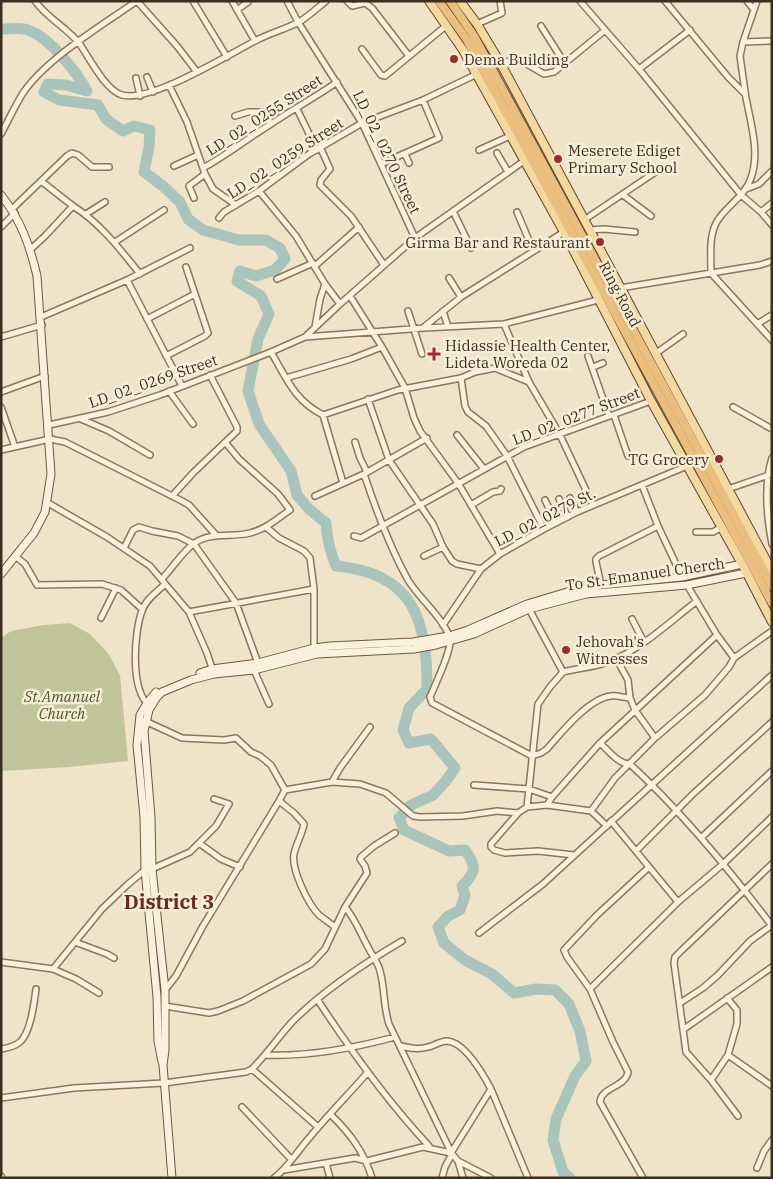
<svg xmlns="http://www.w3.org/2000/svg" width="773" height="1179" font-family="'IBM Plex Serif',serif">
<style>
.cemetery{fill:#bfc49a}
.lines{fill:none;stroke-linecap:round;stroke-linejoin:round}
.river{stroke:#a9c4bc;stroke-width:11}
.minor-casing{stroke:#8d765c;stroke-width:8}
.secondary-casing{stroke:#6f573f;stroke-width:9}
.primary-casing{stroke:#5b4430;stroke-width:10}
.trunk-casing{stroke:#5b4430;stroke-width:10}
.minor{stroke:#faf1dc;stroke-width:5}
.secondary{stroke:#faf1dc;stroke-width:7}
.primary{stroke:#f3d9a0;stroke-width:8}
.trunk{stroke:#eabe7c;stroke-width:8}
.poi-dot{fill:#9e2a2b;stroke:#f7eed8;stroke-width:2}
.labels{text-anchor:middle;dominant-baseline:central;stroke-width:5;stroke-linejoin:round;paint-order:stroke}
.poi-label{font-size:15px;fill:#3d2e20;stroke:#f7eed8;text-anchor:start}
.street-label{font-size:15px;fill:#3d2e20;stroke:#f7eed8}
.park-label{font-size:15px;font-style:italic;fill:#4d5a26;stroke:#f7eed8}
.district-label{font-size:20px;font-weight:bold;fill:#6b2e1e;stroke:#f7eed8}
</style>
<rect width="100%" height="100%" fill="#f0e4c8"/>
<!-- cemetery -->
<path class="cemetery" d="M70 623 90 634 108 653 120 675 128 761 69 767 1 771V638L11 631 44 625Z"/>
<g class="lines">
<!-- river -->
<path class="river" d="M1 29C9 29 21 27 28 30 50 38 76 71 87 91L66 85 48 84 44 92 59 100 98 105 106 119 123 131 134 126 150 130 149 147 144 172 163 186 180 202 188 219 203 230 239 240H266L280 248 285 259 275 270 256 276 240 271 237 281 261 296 269 314 258 339 248 391 259 424 291 471 297 495 309 509 326 523C327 539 330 552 336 566 414 573 427 620 427 689L409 708 403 730 409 743 431 739 455 768 445 782 433 795 411 805 399 818 404 830 449 851 465 850C477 866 476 873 462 886L465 895 460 910 447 917 438 927 444 943 465 960 492 974 514 993 536 989 555 990 569 1004 580 1031 586 1061 575 1076 556 1119 553 1140 563 1172 570 1178"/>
<!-- minor casing -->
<g class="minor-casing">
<path id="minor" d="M35 1C47 18 66 27 79 43 89 57 105 90 122 95 151 103 229 54 257 40 270 33 286 29 299 22 309 16 317 8 326 1
M137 1 177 46 197 72
M193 1 227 57
M232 1 255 41
M287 1 298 22 362 123 415 238
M347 1 352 6 365 3 372 8 409 56
M580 1 639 69 741 195 761 212 772 225
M665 1 728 77 745 94
M747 1 754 10
M757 1 743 42 740 56C742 70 744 85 746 98 751 124 760 153 751 178 746 194 730 204 720 217 708 232 711 254 711 273L772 340
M237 10 248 2
M477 24 502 13 500 1
M541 26 565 64
M743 42 772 41
M362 49 381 75 385 76 447 25
M501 64 514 59 520 60 544 74 554 72 604 31
M639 69 690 30
M147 77 153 92
M136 78 140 96
M169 85 187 122 205 174 213 189 236 205
M297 109 317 150
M235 116 248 112H263L271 124
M1 134C8 121 15 106 23 93 46 59 102 25 137 1
M321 149 330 169 321 180 320 185 351 216 384 265
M479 150 510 136
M497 153 508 172
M405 154 409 163
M381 164 439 138 423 100
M174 166 198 155
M203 168C227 155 248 138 271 124 293 109 316 97 337 82
M41 181 73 206
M746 189 759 184 772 171
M259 191 296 236 325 284 340 304
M623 195 651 216
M194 198 189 186 205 174
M12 209 67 156 72 153 78 155 92 167H109
M453 211 471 248
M517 212 533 250
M761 212 772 203
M86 214 105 202
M219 218 224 212 259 191 309 154 362 123 423 100 477 74
M584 220 657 171
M1 227 15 213
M590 230 604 229 635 232
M115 242 164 210
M31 249 45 236 73 206C100 223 120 249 140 274
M315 266 359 227
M449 278 461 297
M277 279 313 263
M127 280 182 386
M620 288 760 265 772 261
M350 296 382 347 405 388 414 418 420 431 458 483 500 554
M408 311 422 354
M443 311 448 327
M41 317 127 280 190 248
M147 319 195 294
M504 324 529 382 559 433 593 505
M757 324 772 315
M315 327 320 299 325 284
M424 327 461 297 564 232
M1 337 42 325
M305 337 340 304 415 238 524 161
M271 352C287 379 294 400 323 415L343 483
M655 354 683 334
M166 356 205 336 208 333 186 267
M588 356 609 416
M593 367 603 363
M286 378 351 359 382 347
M461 378 465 406 468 412 486 426 507 456 544 529
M169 391 193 424
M1 392 45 376
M368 399 389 460 433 524 443 547 452 561 457 564 481 569
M1 407 15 447
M733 407 772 429
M323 415 398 390 461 378 475 372 495 368 529 382
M614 415 628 456
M81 419 109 431 150 455
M49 425 108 412 160 395 271 352 305 337 424 328 504 324 598 300
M457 435 484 469
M355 442 360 458 367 472
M1 450 50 439 65 442 182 501 189 505 216 535
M772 458C764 483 767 518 772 544
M364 474C376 510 389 546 408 580 418 597 446 621 450 639 452 650 435 685 430 697L432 703 532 756 541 753 547 749C561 733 589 698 611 696 617 695 624 698 630 698
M642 485 658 526 682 577
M728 489 772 474
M172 496 194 472 237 431V427L210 375
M315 496 364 474 427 438
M570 498 577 512
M559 499 568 517
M545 500 556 523
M48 503 107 537 150 566 189 612 207 653 213 671
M471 505 493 492 500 491 501 489
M266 527 279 538 304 551 310 558 314 589V648
M696 532H713L722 527
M354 536 361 538 524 447 651 401
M124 548 133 530 139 527 152 531 178 536 194 544 236 603 258 663
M15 556 25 564 37 585 102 584 121 590 142 609
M424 556 443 547
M162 579C172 568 182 553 193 544 211 531 231 538 250 533 266 529 277 519 290 510L278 494 239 459 225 442
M601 585 596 562V559L599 556 658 526
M687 585 717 635 600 743C609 751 618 764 630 764 683 813 729 869 772 926
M529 609 563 672C577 668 591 668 605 663 639 652 668 623 697 601
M189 612 314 589
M101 618 116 588
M632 619 644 642
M443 625 481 569 500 554 544 529 577 512 687 466
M717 635 734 658
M616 658 628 680 630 698 635 710 655 738
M254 670 269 704
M149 705C130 690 134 632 142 611 145 600 157 592 165 584
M145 721 182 738 224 740 236 738 251 752 260 756 271 765 285 790
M332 782 360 784 386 793 413 816 420 817 463 816 497 811 518 813 527 807 547 805 591 811 607 826
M474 785 529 789 552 797
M279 801 285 790 332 782 340 768 370 727
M547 805 552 797 600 743
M527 807 538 704 550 687 563 672
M591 811 615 778 655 738 705 695 729 667 734 658 772 631
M518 813 491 844V847L494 850 505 853 538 851 574 855
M611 821 678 902
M701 838 772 771
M199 843 216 826 229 804 214 799
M636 851 693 794 772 722
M345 907 367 873 365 866 360 859 361 857 374 846 395 833
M479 933 543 884 772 675
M75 942 107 954 114 958
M1 962 53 969 102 909 127 885 145 870 152 869 190 852 199 843 221 859 240 867
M53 969 76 979 99 993
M590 989 678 902 723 864 772 817
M165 990 176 976 203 926 279 801 294 813 304 824C302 835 296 844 294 854 291 869 308 904 319 915 324 919 330 923 335 927
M317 999C351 1051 387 1101 429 1146
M680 1003 703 988 718 975 750 941 772 925
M165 1006 209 1013 218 1011 243 1001 311 964 325 949 345 907C356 920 360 933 368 947 372 956 378 962 380 971 385 989 383 1005 389 1024L452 1154 458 1161 463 1178
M684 1029 772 967
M401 1046C410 1048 419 1050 428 1047 434 1046 440 1041 447 1041 465 1042 483 1074 491 1089
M1 1049C8 1048 15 1046 20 1042 31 1032 34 1003 36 989
M265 1055C308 1057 354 1048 395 1037
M728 1055 772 1086
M252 1069 318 1127
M711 1080 728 1055 737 1024V1010L727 998
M1 1098 74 1088 164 1083 246 1072 252 1069C267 1054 279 1036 293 1021 325 989 363 964 402 941
M242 1107 291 1159
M330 1114C350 1133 364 1152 372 1178
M738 1116 711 1080 686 1052 674 963 675 957 681 951 772 864
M458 1161 491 1178
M326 1163 330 1178
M757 1168 764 1151 772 1140
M284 1170 355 1158 367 1161 423 1147 451 1153 491 1089 528 1178
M274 1178C288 1168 298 1150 310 1137 328 1115 349 1094 368 1072
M442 1178 445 1167 452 1154
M643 1178 600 1102C601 1087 626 1087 628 1072L613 1042 590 989 567 957 564 950 597 915 649 867"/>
</g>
<!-- secondary casing -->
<g class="secondary-casing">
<path id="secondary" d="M1 195C21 220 30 246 37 276L51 474 45 512 34 533 1 574
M200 673 212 669 258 663 314 648 330 646 413 642 449 636 468 630 527 604 567 592 601 585 682 577 742 564
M156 692 147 703 140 715 137 745 144 817 145 870 157 997 158 1041 162 1062
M1 1177V1178
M172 1178 163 1065 165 1050V990L152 869 151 817 144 731 149 710 157 697 162 692 191 680 214 674 254 670 317 654 414 649 436 645 474 634 529 609 586 594 687 585 746 573"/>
</g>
<!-- primary casing -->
<g class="primary-casing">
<path id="primary" d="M429 1 463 50 564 232 651 401 742 564 772 622
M460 1 477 24 501 64 772 571"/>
</g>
<!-- trunk casing -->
<g class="trunk-casing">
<path id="trunk" d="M439 1 467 40 772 603
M450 1 474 36 772 586"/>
</g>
<!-- minor -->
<use href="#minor" class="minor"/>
<!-- secondary -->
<use href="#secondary" class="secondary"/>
<!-- primary -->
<use href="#primary" class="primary"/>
<!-- trunk -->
<use href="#trunk" class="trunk"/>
</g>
<!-- markers -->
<g class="poi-dot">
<circle cx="454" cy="59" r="5"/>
<circle cx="558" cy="159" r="5"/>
<circle cx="600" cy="242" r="5"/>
<path d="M431.5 346.5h5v5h5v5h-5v5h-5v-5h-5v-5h5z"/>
<circle cx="719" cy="459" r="5"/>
<circle cx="566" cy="650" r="5"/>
</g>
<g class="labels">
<!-- poi labels -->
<g class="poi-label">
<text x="464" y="59">Dema Building</text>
<text x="568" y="150">Meserete Ediget<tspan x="568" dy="17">Primary School</tspan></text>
<text x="590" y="242" text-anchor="end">Girma Bar and Restaurant</text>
<text x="445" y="345">Hidassie Health Center,<tspan x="445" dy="17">Lideta Woreda 02</tspan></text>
<text x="709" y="459" text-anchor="end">TG Grocery</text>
<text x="576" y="641">Jehovah's<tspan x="576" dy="17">Witnesses</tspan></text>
</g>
<!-- street labels -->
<g class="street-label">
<text transform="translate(264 115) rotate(-33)">LD_02_0255 Street</text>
<text transform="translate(387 152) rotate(64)">LD_02_0270 Street</text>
<text transform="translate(285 158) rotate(-33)">LD_02_0259 Street</text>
<text transform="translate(620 294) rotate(62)">Ring Road</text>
<text transform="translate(153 381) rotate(-19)">LD_02_0269 Street</text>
<text transform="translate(576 416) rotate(-21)">LD_02_0277 Street</text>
<text transform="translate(545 517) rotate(-27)">LD_02_0279 St.</text>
<text transform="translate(645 574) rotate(-8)">To St. Emanuel Cherch</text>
</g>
<!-- park labels -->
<g class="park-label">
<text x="62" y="696">St.Amanuel<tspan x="62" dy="17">Church</tspan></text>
</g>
<!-- district labels -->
<g class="district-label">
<text x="169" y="901">District 3</text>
</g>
</g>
<!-- border -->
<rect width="773" height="1179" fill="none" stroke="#3d2e20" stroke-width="5"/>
</svg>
